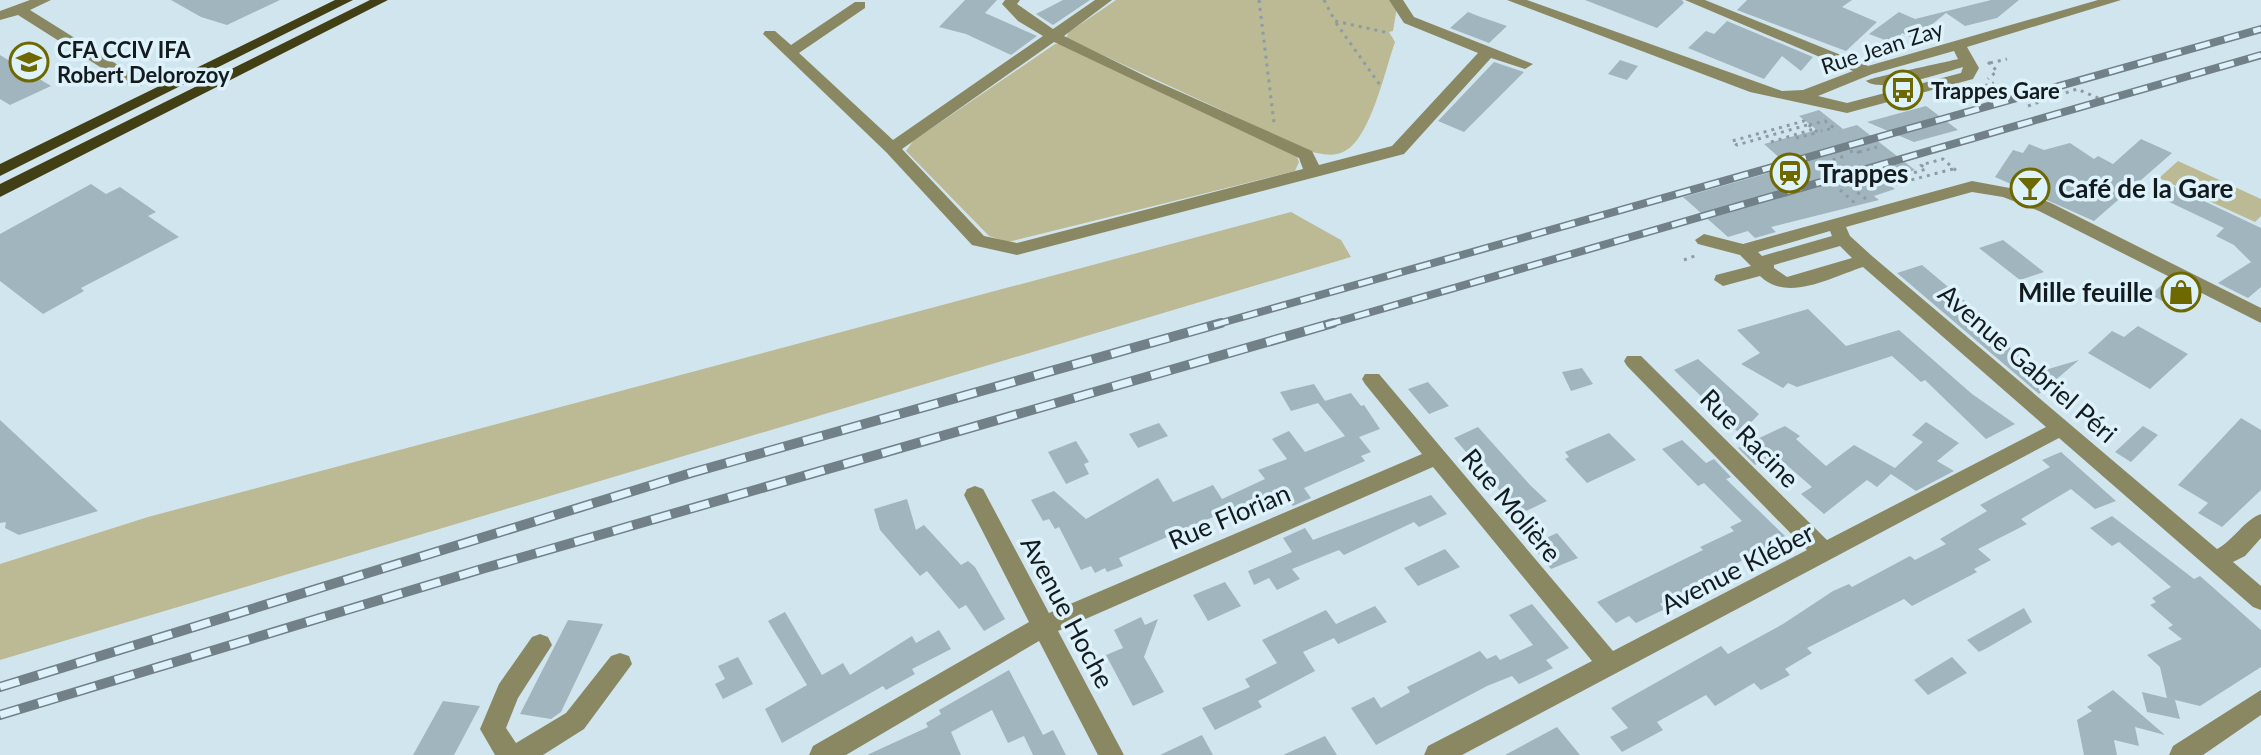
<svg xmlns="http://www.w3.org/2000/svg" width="2261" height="755" font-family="Lato,sans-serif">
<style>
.green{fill:#bcba94}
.building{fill:#a1b5be}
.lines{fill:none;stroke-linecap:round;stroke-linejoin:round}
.path{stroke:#8d9ca4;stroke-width:3;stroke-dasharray:3 5;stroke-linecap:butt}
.minor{fill:#8a8862;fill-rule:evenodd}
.major{fill:#423f14;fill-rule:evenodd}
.rail-far1-casing{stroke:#728087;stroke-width:8}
.rail-casing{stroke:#728087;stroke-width:10}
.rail-far1{stroke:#def2fc;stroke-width:5;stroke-dasharray:15;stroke-linecap:butt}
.rail{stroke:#def2fc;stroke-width:7;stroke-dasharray:20;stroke-linecap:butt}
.labels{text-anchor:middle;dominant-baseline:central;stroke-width:7;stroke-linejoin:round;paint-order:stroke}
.far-street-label{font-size:22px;fill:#141b1f;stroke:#def2fc}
.far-poi-label{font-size:22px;font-weight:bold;fill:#141b1f;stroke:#def2fc;text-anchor:start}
.poi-label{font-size:26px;font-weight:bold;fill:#141b1f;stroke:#def2fc;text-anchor:start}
.street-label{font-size:26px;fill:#141b1f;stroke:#def2fc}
</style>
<rect width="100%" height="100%" fill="#d1e5ef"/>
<!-- green -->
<path class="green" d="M1116 0H1392L1397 7 1393 31 1389 32 1395 42C1385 70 1370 141 1343 152 1333 157 1322 154 1312 152L1066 38 1069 32Z
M1055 44H1063L1295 151 1299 162 1295 171 1008 242 989 236 906 151 913 141Z
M2178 161 2261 199V216L2255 222 2159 178Z
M1291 212 1341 240 1351 257 0 660V564L148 517Z"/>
<!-- building -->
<path class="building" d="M171 0H280L227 25 201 17Z
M965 0H997L985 13 1037 36 1011 55 966 34 939 27Z
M1063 0H1090L1053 25 1036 14Z
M1585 0H1682L1684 3 1657 28Z
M1747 0H1852L1842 7 1877 22 1846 51 1737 10Z
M1991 0H2019L1997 18 1965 26 1946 13 1914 39 1902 33 1893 43 1869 34 1899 12 1915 19Z
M1468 12 1478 16 1507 26 1489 43 1450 28Z
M1727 21 1813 57 1801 71 1782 56 1764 79 1688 48 1706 31 1714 34Z
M0 55 51 86 10 105 0 99Z
M1620 60 1638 66 1627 80 1608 74Z
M1494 62 1524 72 1464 132 1438 121Z
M1926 106 1958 130 1914 142 1867 122Z
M1819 110 1843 129 1857 125 1915 170 1883 180 1895 189 1874 196 1879 200 1771 227 1776 232 1755 238 1748 231 1728 237 1683 197 1790 167 1764 144 1817 130 1799 116Z
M2141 139 2172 153 2094 221 1995 177 2013 150 2023 153 2029 144 2044 150 2070 143 2094 159 2098 156 2113 164Z
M91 184 106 194 120 187 156 212 148 216 179 237 81 288 84 291 43 314 0 281V234Z
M2168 184 2261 228V287L2248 298 2218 283 2251 262 2234 245 2216 236 2224 228 2161 198Z
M2003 240 2044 272 2020 280 1979 248Z
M1922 265 1984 317 1976 320 2024 359 2030 358 2045 370 2079 360 2039 394 1897 273Z
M2168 279 2185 288 2201 296 2183 312 2151 295Z
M1808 309 1846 346 1899 330 1972 394 2015 424 1986 439 1925 380 1921 382 1892 356 1797 387 1788 383 1783 388 1741 364 1760 353 1737 330Z
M2138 326 2188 354 2150 389 2088 353 2112 331 2124 337Z
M1698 359 1759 414 1740 434 1674 370Z
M1582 368 1593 384 1571 391 1562 372Z
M1428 382 1449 406 1429 414 1408 389Z
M1314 384 1325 401 1291 411 1280 392Z
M1351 393 1361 406 1364 405 1380 429 1359 437 1371 452 1361 456 1365 461 1304 488 1311 498 1293 506 1284 495 1236 518 1227 507 1229 510 1119 558 1123 566 1107 572 1105 568 1095 573 1091 566 1081 570 1059 527 1055 529 1049 519 1043 521 1031 500 1054 491 1086 519 1158 478 1173 502 1213 485 1222 499 1265 479 1258 470 1287 459 1272 439 1289 431 1305 452 1345 436 1318 403Z
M2241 418 2261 430V490L2222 527 2198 513 2208 503 2178 485Z
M0 420 98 511 19 535 5 528 6 522 0 523Z
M1926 422 1959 443 1937 461 1954 471 1916 491 1891 474 1877 487 1867 480 1824 514 1801 494 1812 487 1775 455 1755 465 1738 448 1785 426 1800 436 1796 439 1826 466 1854 445 1895 468 1923 442 1912 435Z
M1159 423 1168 436 1138 448 1129 434Z
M2143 426 2158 435 2131 462 2115 452Z
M1478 427 1530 485 1547 501 1520 514 1454 438Z
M1609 433 1636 460 1587 483 1565 459 1569 457 1565 452Z
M1682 440 1706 463 1714 459 1731 477 1726 479 1786 537 1660 604 1665 609 1636 623 1629 616 1616 623 1597 602 1703 550 1700 547 1734 531 1730 527 1742 521 1704 483 1698 486 1662 449Z
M1076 441 1089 462 1084 464 1089 474 1066 484 1048 452Z
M2061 452 2116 501 2095 509 2071 489 2021 519 2027 524 1978 549 1991 560 1974 569 1977 572 1912 606 1904 599 1807 648 1812 653 1785 669 1790 675 1761 690 1754 683 1715 706 1706 695 1657 722 1663 730 1622 752 1610 737 1628 728 1611 708 1721 646 1728 654 1783 624 1833 591 1849 584 1852 587 1910 556 1915 560 1946 544 1940 539 1987 511 1980 505 2050 467 2042 460Z
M1431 495 1447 514 1419 527 1414 522 1344 555 1339 550 1292 569 1300 579 1277 590 1269 578 1254 585 1248 571 1292 552 1283 538 1305 528 1313 540Z
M907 499 916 530 924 525 961 565 968 561 975 567 1005 619 984 631 966 605 959 609 927 571 920 576 880 530 874 509Z
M2112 516 2194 579 2200 576 2261 630V667L2200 706 2167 698 2160 667 2147 655 2182 639 2168 628 2173 625 2150 605 2156 602 2152 598 2171 587 2119 542 2112 546 2090 528Z
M1557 533 1578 558 1551 569 1531 545Z
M1445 549 1460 567 1418 586 1404 568Z
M1225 582 1241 606 1208 621 1193 595Z
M1532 604 1569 648 1546 660 1553 668 1519 684 1512 676 1487 686 1376 745 1351 708 1374 697 1381 708 1410 692 1407 687 1480 651 1487 659 1496 655 1500 660 1533 645 1509 615Z
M1375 606 1387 622 1338 644 1334 638 1303 652 1315 671 1258 701 1262 707 1215 730 1202 708 1250 687 1245 679 1277 663 1262 640 1326 610 1336 624Z
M2024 608 2032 622 1987 648 1979 652 1967 640Z
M785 612 822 675 843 663 850 675 912 636 916 643 939 630 951 649 912 669 915 674 886 690 883 686 782 743 765 709 807 685 768 621Z
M1141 617 1145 625 1158 619 1144 657 1164 692 1133 706 1106 655 1123 648 1114 630Z
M568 620 603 624 561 712 551 719 520 714Z
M738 657 753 684 723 699 715 684 725 679 718 666Z
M1952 657 1967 673 1928 695 1914 680Z
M1009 670 1043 735 1053 730 1066 755H1033L1024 736 1008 743 992 710 951 732 961 755H867L928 727 926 723 941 714 939 710Z
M2113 690 2165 735 2135 727 2139 746 2114 740 2117 755H2084L2077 720 2092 711 2087 707Z
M2142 692 2175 700 2180 719 2147 712Z
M443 701 480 706 454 755H413Z
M1557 727 1580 755H1505Z
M1202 735 1213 755H1160Z
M1325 736 1337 755H1283Z"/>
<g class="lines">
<!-- path -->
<path class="path" d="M1259 0 1274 123
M1324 0 1335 21 1389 33
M1336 23 1380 85
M1988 62 1997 71 1988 79
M1990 63 2007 59
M1977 88 1994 83
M2028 106 2077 89 2105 101
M1807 125 1737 145 1732 141 1804 121 1820 134
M1809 125 1825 121 1834 128 1821 131
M1796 138 1816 133
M1771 142 1814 129
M1850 152 1856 150 1861 155
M1859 152 1877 147
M1825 162 1845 156
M1953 169 1892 185 1888 181 1926 169 1921 165 1943 159 1959 173
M1840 190 1856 204
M1866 199 1853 189 1877 181
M1684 260 1697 255"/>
<!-- minor -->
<path class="minor" d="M30 0H51L30 10 142 80V86H130L18 15 0 20V11Z
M1005 0H1020L1017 4 1053 29 1095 0H1112L1064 36 1151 79 1312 151 1319 165 1392 146 1478 53 1404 23 1389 0H1403L1414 17 1533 64 1525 69 1491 58 1404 154 1017 255 972 245 886 152 763 34 765 31H775L791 45 855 2H865V8L799 53 893 140 1043 36 1018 21 1002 4ZM1054 42 1299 158 1303 169 1017 243 984 236 902 149Z
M1507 0H1527L1782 91 1803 90 1853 71 1685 0H1705L1868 66 2098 0H2121L1967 47 1979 68 1973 79 1847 113 1750 92ZM1954 51 1958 59C1943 63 1872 77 1866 81 1883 94 1942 73 1963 67L1961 73 1847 103 1818 96 1872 74Z
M1972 181 2015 189 2051 203 2261 308V323L2039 211 2003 197 1972 192 1846 227 1850 236 1872 256 2217 549C2234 540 2244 520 2261 514V538L2245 556 2233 562 2261 586V610L2253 607 2059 438 1462 755H1424L1428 746 1592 661 1433 467 1058 631 1124 755H1098L1039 641 846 755H809L813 746 1029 622 964 495 967 489 975 486 983 489 1049 613 1422 454 1365 384 1362 379 1365 374H1379L1613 651 1807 550 1627 366 1624 361 1627 356H1641L1827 540 2046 427 1863 267C1832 277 1787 303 1760 276L1723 286 1714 280 1716 275 1751 266 1740 255 1698 244 1695 240 1704 234 1743 244ZM1830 231 1832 236 1762 256 1758 252ZM1840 246 1852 258 1787 277 1774 268V265Z
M540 634 548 637 552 645 518 698 506 728 516 743 566 713 611 656 620 653 629 656 632 664 584 729 543 755H495L480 729 499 684 532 637Z
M2261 690V715L2203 755H2169L2173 746Z"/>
<!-- major -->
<path class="major" d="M335 0H353L0 176V164Z
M370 0H388L0 197V184Z"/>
<!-- rail-far1 casing -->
<g class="rail-far1-casing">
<path id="rail-far1" d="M1214 325 2261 29
M1326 325 2261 55"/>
</g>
<!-- rail casing -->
<g class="rail-casing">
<path id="rail" d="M0 687 691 473 1221 323
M0 715 485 568 1333 323"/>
</g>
<!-- rail-far1 -->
<use href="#rail-far1" class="rail-far1"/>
<!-- rail -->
<use href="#rail" class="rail"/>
</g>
<!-- icons -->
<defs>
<g id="university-ring" transform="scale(2)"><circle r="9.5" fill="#def2fc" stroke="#6d6800" stroke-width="1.5"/><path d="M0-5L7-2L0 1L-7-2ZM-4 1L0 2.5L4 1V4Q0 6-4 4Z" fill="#6d6800"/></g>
<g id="bus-ring" transform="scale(2)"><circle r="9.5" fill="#def2fc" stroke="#6d6800" stroke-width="1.5"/><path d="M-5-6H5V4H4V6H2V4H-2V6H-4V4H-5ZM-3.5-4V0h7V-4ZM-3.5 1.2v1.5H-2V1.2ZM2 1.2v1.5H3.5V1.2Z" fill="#6d6800"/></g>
<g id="station-ring" transform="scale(2)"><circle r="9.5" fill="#def2fc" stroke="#6d6800" stroke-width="1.5"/><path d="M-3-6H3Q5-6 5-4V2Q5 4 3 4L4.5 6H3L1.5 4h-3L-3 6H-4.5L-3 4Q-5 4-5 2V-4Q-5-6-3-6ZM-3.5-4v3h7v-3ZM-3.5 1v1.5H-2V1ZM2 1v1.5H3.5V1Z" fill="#6d6800"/></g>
<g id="bar-ring" transform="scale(2)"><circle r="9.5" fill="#def2fc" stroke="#6d6800" stroke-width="1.5"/><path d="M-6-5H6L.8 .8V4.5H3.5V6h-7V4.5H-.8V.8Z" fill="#6d6800"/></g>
<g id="shop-ring" transform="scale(2)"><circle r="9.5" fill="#def2fc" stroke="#6d6800" stroke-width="1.5"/><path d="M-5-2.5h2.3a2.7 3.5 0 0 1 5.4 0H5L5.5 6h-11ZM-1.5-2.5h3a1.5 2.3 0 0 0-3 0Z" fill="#6d6800"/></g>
</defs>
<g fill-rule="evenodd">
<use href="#university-ring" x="29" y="62"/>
<use href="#bus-ring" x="1903" y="90"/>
<use href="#station-ring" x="1790" y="173"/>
<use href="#bar-ring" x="2030" y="188"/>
<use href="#shop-ring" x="2181" y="292"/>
</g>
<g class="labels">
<!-- far-street labels -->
<g class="far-street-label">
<text transform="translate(1882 47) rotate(-18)">Rue Jean Zay</text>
</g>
<!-- far-poi labels -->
<g class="far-poi-label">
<text x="57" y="49">CFA CCIV IFA<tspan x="57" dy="25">Robert Delorozoy</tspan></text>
<text x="1931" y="90">Trappes Gare</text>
</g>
<!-- poi labels -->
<g class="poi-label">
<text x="1818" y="173">Trappes</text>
<text x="2058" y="188">Café de la Gare</text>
<text x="2153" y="292" text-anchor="end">Mille feuille</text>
</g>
<!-- street labels -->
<g class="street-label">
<text transform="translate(2028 363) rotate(41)">Avenue Gabriel Péri</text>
<text transform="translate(1750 438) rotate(45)">Rue Racine</text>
<text transform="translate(1512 505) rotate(50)">Rue Molière</text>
<text transform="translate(1229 516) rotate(-23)">Rue Florian</text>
<text transform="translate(1737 568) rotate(-27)">Avenue Kléber</text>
<text transform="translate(1068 612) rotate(62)">Avenue Hoche</text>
</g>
</g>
</svg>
